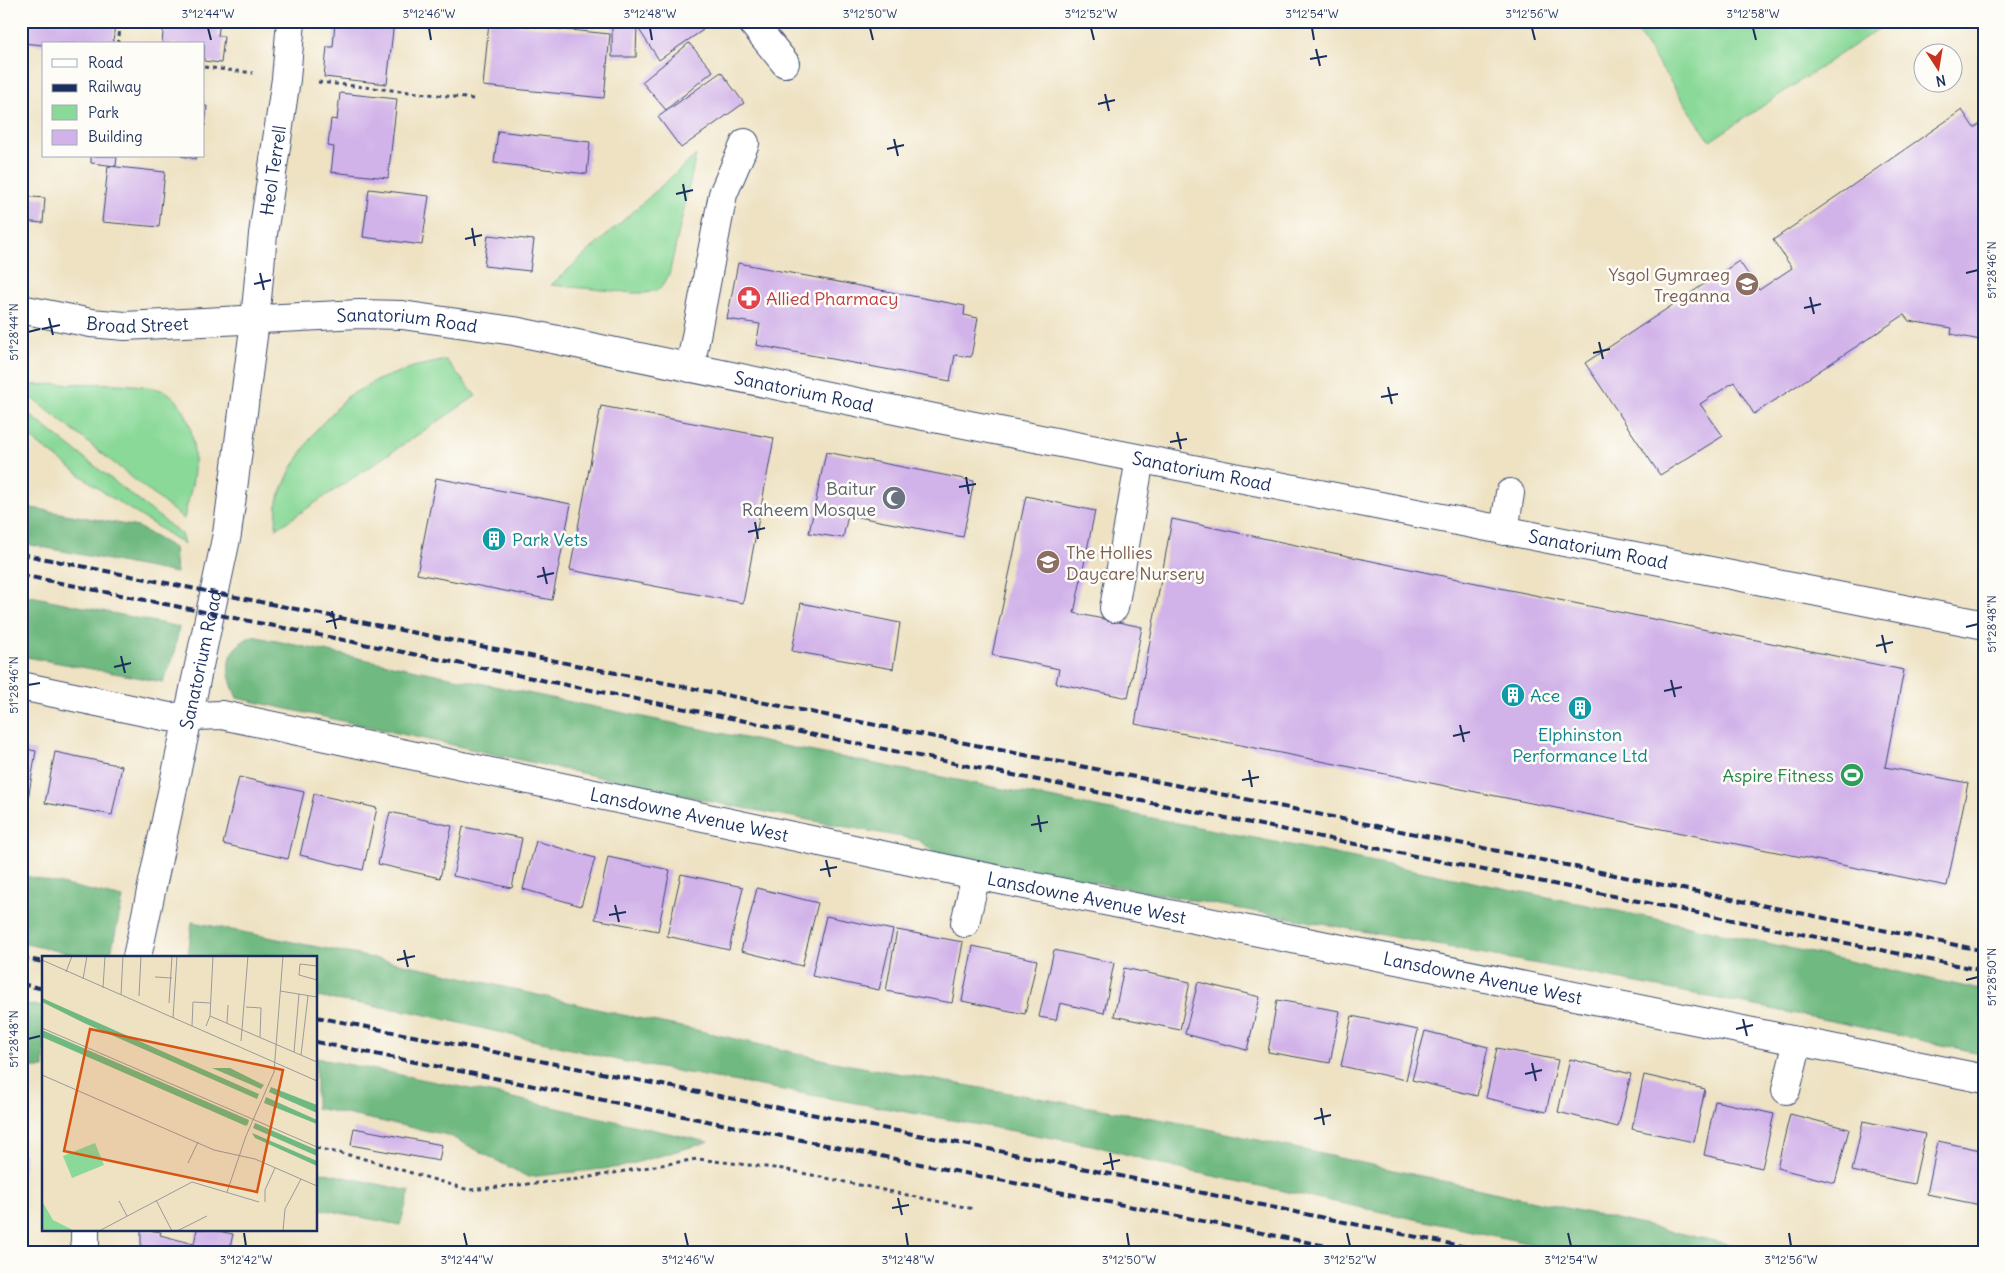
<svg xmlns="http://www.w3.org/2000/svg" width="2006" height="1273" font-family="Delius,sans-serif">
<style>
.green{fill:#8ad998;stroke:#52847b}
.forest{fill:#6fb980;stroke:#45746f}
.building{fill:#d1b2e9}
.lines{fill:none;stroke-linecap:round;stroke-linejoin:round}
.minor-casing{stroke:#3b4a6d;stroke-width:30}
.path{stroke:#3b4a6d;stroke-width:3;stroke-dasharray:4 4;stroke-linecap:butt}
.minor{stroke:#fff;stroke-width:28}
.rail{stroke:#1b2f5e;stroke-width:4;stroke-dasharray:8 4;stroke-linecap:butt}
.ticks{fill:none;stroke:#1b2f5e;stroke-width:2}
.labels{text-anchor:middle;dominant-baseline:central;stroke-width:5;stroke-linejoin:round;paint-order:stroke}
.street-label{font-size:18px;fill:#1b2f5e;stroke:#fdfcf7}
.education-label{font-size:18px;fill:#785e54;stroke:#fdfcf7;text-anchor:end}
.health-label{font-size:18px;fill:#be3a42;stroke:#fdfcf7;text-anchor:start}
.worship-label{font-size:18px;fill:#5b616d;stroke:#fdfcf7;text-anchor:end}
.culture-label{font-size:18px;fill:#0d838f;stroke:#fdfcf7;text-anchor:start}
.leisure-label{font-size:18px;fill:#27864d;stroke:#fdfcf7;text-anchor:end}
.inset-road{fill:none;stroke:#9a9a9b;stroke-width:1}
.view{fill:#d45514;fill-opacity:0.15;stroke:#d45514;stroke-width:2.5}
.inset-edge{fill:none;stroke:#1b2f5e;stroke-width:2.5}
.neatline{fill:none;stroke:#1b2f5e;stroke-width:2}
.ticks-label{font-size:12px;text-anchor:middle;fill:#1b2f5e}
</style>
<rect width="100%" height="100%" fill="#fdfcf7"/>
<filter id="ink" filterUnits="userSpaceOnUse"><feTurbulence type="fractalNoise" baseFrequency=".02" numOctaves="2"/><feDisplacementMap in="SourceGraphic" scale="10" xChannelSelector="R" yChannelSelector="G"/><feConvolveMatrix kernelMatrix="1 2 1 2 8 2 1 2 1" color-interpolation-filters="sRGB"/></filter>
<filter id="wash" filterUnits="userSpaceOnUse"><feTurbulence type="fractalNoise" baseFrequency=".0096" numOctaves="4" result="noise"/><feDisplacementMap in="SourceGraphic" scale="20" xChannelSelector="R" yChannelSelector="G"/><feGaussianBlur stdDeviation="1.12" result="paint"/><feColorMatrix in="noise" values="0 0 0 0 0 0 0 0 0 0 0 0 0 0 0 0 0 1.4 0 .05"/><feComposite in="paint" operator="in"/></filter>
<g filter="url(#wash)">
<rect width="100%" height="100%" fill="#eee2c3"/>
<!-- green -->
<path class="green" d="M1630 21H1890L1710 141Z
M696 155 669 275 660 289 646 293H634L551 285Z
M446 360 476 396 276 529 277 501 291 469 316 430 347 397 375 381 413 367Z
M21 380 27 385C57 385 151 378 171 395 192 412 195 445 194 470 193 486 187 503 184 519L21 389Z
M21 408 181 534 184 544 106 494 21 431Z"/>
<!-- forest -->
<path class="forest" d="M21 506 138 527 174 548 176 573 21 543Z
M21 594 179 627 174 654 163 682 21 656Z
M252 636 783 746 1285 844 1671 922 1985 991V1054C1920 1041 1856 1025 1791 1013 1508 957 1223 905 939 855L918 840 727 805 237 698C225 671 222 651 252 636Z
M21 875 123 898 110 957H86L21 943Z
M192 922 428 969 618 1014 696 1030 839 1063 1181 1123 1765 1252H1570L1180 1169 1092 1145 626 1062 413 1012 316 997V957H188Z
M21 1003 44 1007V1068H21Z
M316 1058 495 1094 708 1142 621 1167 528 1177 448 1135 316 1108Z
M316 1171 410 1191 400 1225 316 1208Z"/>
<g id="blocks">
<!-- building -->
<path class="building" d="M21 21H115L113 44H44V45L21 43Z
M164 21H220L218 36H224L221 63 204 61V44H162Z
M335 21H394L387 84 324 77 327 47H333Z
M647 21H697L703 30 659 60 638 28Z
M489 22 610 34 604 98 483 86Z
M612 23H637L636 57H612Z
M689 43 713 71 666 110 642 82Z
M721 72 744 103 681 148 658 117Z
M340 93 397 99 388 178 331 172 334 147 328 146 331 119 337 120Z
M204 106H207L205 126 204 125Z
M1962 110 1974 128 1985 121V341L1951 334 1952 328 1909 321 1904 315 1754 414 1734 382 1700 404 1723 436 1660 475 1585 363 1739 261 1759 290 1792 268 1773 240Z
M498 131 590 142 587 174 494 163Z
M91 156H117L116 166 91 163Z
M181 156H196V159Z
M108 166 165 172 159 227 102 222Z
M369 189 429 196 422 245 363 237Z
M21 196 45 198 43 223 21 221Z
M488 235 534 240 530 271 484 266Z
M738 263 965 306 964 315 978 318 971 357 955 355 950 381 756 345 760 324 727 319Z
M601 406 774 438 743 603 570 570Z
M826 452 974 481 963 537 848 515 843 538 809 533Z
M436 478 571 504 552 600 417 574Z
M1026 496 1095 511 1074 613 1142 627 1128 698 1056 683 1059 669 992 655Z
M1172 519 1500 588 1904 670 1885 767 1968 783 1947 886 1135 724Z
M801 603 900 623 893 669 792 651Z
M21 748 36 751 28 799 21 798Z
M55 752 122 766 112 815 45 803Z
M239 777 304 792 288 859 223 844Z
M314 794 377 808 363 870 300 855Z
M390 812 452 826 440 878 378 864Z
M463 827 522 838 512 888 453 876Z
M536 841 595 858 581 906 523 889Z
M608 857 670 870 658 931 595 919Z
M681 874 743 887 729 950 667 936Z
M757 888 818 903 802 966 741 951Z
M826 916 893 930 879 990 812 976Z
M897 930 963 942 952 1003 886 991Z
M973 946 1037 960 1025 1014 962 1001Z
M1054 950 1114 963 1104 1013 1060 1003 1056 1020 1039 1017Z
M1124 968 1190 982 1180 1030 1114 1016Z
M1198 982 1260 997 1247 1050 1185 1034Z
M1277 1000 1340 1011 1330 1063 1268 1052Z
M1352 1016 1418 1030 1406 1080 1341 1066Z
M1425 1031 1488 1047 1477 1096 1412 1080Z
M1497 1048 1558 1060 1546 1112 1486 1098Z
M1570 1059 1631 1074 1618 1127 1558 1112Z
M1644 1075 1705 1089 1694 1142 1632 1129Z
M1715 1101 1774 1114 1762 1168 1704 1155Z
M1790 1114 1849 1129 1835 1183 1777 1168Z
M1863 1121 1925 1134 1914 1184 1852 1171Z
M354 1128 442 1145 439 1161 351 1145Z
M1938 1141 1985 1151V1206L1927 1194Z
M21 1153 26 1154 23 1172H21Z
M141 1229 161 1232 160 1235 194 1244 197 1229H208L233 1234 229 1252H141Z"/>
</g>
</g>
<g filter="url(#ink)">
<use href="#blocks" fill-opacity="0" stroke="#3b4a6d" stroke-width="1"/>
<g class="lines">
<!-- minor casing -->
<g class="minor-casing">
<g id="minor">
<path d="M751 21 785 63"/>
<path id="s1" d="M21 309 91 323 125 326 359 314 402 315 514 331 924 416 1985 625"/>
<path d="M690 368 723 194 745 143"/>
<path d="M1504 531 1510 493"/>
<path d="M1114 608 1140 459"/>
<path id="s2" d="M21 686 169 717 222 715 976 875 1985 1079"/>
<path d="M965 923 976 875"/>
<path id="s3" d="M137 957 227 534 255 321 263 234 286 79 291 21"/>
<path d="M1786 1090 1798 1041"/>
<path d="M85 1252V1229"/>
</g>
</g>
<!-- path -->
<path class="path" d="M118 44 121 21
M204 67 253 73
M318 82 474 99
M316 1148 358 1157 469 1190 578 1179 697 1159 783 1169 974 1209"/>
<!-- minor -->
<use href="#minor" class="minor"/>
<!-- rail -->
<path class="rail" d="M21 554 1230 796 1985 951
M21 575 1985 971
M21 958 44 962
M21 984 44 989
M316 1017 989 1149 1490 1252
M316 1042 1356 1252"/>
</g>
</g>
<!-- ticks -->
<path class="ticks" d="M208 28 211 40M429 28 431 40M650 28 652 40M870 28 873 40M1091 28 1094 40M1312 28 1314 40M1532 28 1535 40M1753 28 1756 40M1316 49 1320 66M1310 59 1327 56M1105 94 1109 111M1098 104 1115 100M894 139 898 156M887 149 904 145M683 184 686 201M676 194 693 190M472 228 475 246M465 239 482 235M260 273 264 290M1966 273 1978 270M254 284 271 280M1810 297 1814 314M1804 308 1821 304M49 318 53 335M42 329 60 325M28 332 40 329M1599 342 1603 359M1593 353 1610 349M1388 387 1392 404M1381 397 1398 394M1177 432 1181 449M1170 442 1187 439M966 477 969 494M959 487 976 484M755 522 758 539M748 532 765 528M543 567 547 584M537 577 554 573M332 611 336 629M326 622 343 618M1966 627 1978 624M1882 635 1886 653M1876 646 1893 642M121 656 125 673M114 667 131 663M1671 680 1675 697M28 685 40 683M1664 691 1682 687M1460 725 1464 742M1453 736 1470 732M1249 770 1252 787M1242 780 1259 777M1038 815 1041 832M1031 825 1048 822M826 860 830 877M820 870 837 867M615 905 619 922M609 915 626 912M404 950 408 967M397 960 415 956M1966 980 1978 977M1743 1019 1747 1036M1736 1029 1753 1025M28 1039 40 1036M1532 1063 1536 1081M1525 1074 1542 1070M1321 1108 1324 1125M1314 1119 1331 1115M1110 1153 1113 1170M1103 1164 1120 1160M898 1198 902 1215M892 1208 909 1205M244 1233 246 1246M464 1233 467 1246M685 1233 688 1246M906 1233 908 1246M1127 1233 1129 1246M1347 1233 1350 1246M1568 1233 1571 1246M1789 1233 1791 1246"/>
<!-- icons -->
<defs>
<g id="school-disc" transform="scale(1.25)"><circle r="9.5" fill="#8d6e63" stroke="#fdfcf7"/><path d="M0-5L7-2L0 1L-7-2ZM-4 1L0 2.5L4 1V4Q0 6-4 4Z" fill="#fff"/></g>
<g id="pharmacy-disc" transform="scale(1.25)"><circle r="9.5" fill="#e0444e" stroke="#fdfcf7"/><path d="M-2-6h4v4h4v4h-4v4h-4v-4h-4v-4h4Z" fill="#fff"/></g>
<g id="mosque-disc" transform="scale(1.25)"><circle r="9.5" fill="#6b7280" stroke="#fdfcf7"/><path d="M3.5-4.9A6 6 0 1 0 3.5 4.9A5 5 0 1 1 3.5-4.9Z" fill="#fff"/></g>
<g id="building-disc" transform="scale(1.25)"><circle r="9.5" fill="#0f9aa8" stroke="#fdfcf7"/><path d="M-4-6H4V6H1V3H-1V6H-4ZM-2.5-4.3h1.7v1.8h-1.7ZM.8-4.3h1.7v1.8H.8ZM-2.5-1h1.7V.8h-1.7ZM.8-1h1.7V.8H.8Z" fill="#fff"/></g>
<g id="stadium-disc" transform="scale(1.25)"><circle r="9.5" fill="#2e9e5b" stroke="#fdfcf7"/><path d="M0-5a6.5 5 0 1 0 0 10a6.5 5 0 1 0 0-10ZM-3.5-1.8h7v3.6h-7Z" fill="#fff"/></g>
</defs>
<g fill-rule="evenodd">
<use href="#school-disc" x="1747" y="284"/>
<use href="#pharmacy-disc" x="749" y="298"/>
<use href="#mosque-disc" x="894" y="498"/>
<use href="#building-disc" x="494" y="539"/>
<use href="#school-disc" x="1048" y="562"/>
<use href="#building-disc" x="1513" y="695"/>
<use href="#building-disc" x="1580" y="708"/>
<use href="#stadium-disc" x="1852" y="775"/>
</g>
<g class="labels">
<!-- street labels -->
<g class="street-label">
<text stroke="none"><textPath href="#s3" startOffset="799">Heol Terrell</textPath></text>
<text stroke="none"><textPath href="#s1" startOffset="388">Sanatorium Road</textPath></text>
<text stroke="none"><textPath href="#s1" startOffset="118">Broad Street</textPath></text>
<text stroke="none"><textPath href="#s1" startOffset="792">Sanatorium Road</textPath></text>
<text stroke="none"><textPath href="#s1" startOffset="1198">Sanatorium Road</textPath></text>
<text stroke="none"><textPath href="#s1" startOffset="1602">Sanatorium Road</textPath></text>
<text stroke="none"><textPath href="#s3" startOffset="304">Sanatorium Road</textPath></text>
<text stroke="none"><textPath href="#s2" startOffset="682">Lansdowne Avenue West</textPath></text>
<text stroke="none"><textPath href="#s2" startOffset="1088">Lansdowne Avenue West</textPath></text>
<text stroke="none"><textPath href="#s2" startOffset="1492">Lansdowne Avenue West</textPath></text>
</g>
<!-- education labels -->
<g class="education-label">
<text x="1730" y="274">Ysgol Gymraeg<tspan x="1730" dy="21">Treganna</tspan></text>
<text x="1066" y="552" text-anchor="start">The Hollies<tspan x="1066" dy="21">Daycare Nursery</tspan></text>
</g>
<!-- health labels -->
<g class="health-label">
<text x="766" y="298">Allied Pharmacy</text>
</g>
<!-- worship labels -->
<g class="worship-label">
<text x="876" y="488">Baitur<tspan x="876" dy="21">Raheem Mosque</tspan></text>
</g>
<!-- culture labels -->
<g class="culture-label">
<text x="512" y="539">Park Vets</text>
<text x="1530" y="695">Ace</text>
<text x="1580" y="734" text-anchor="middle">Elphinston<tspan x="1580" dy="21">Performance Ltd</tspan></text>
</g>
<!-- leisure labels -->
<g class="leisure-label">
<text x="1834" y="775">Aspire Fitness</text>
</g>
</g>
<!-- overview -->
<g transform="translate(42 956)">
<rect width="275" height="275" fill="#eee2c3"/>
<path d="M53 187 62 209 30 222 21 200ZM0 245 11 264 33 275H0Z" fill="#8ad998"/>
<path d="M0 42 217 138 215 143 42 67 0 46ZM0 74 207 164 206 168 204 170 0 81ZM170 112H188L222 129 219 133ZM229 131 275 149V157L227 136ZM224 141 275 164V168L222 147ZM213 167 275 194V200L211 172ZM210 177 275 205V210L213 182Z" fill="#6fb980"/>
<path class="inset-road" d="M0 4 275 125M275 10 258 8 257 19 275 24M24 16 30 0M113 21 130 22M41 23 45 0M61 32 63 0M238 35 275 41M79 39 81 0M97 40 99 0M127 47 130 0M204 51 219 52 218 81M168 60 275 106M131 62 135 0M185 67 186 49M150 70 151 46 168 47M164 70 168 60 171 0M0 72 275 191M199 85 206 0M252 96 257 38M259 99 266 40M0 119 172 194 213 203 275 230M146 207 156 186M185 236 204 180 232 116 241 0M114 244 130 275M77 245 85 260M223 246V234L233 212M57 275 150 226 217 246M135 275 165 260M241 275 243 253 259 223"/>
<path class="view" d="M48 73 241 114 215 236 22 195Z"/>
<rect width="275" height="275" class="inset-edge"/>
</g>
<!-- margin -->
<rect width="2006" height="1273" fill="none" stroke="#fdfcf7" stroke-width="55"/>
<!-- legend -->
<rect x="42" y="42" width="162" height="115" fill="#fdfcf7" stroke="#a3aaba"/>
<rect x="52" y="59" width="25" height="8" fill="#ffffff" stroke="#a3aaba"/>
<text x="88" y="68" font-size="15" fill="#1b2f5e">Road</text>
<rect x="52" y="84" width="25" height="8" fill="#1b2f5e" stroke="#a3aaba"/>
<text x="88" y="92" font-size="15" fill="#1b2f5e">Railway</text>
<rect x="52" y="105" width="25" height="15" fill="#8ad998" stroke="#a3aaba"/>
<text x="88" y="118" font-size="15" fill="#1b2f5e">Park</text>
<rect x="52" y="130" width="25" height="15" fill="#d1b2e9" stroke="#a3aaba"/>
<text x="88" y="142" font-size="15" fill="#1b2f5e">Building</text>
<!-- north arrow -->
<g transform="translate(1938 68) rotate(168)"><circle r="24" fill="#fdfcf7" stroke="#a3aaba"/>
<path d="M0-4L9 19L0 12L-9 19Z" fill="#c8321e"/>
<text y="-8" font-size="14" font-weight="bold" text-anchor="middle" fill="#1b2f5e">N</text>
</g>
<rect x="28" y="28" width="1950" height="1218" class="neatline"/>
<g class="ticks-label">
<text x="208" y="18">3°12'44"W</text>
<text x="429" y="18">3°12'46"W</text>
<text x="650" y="18">3°12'48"W</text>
<text x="870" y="18">3°12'50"W</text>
<text x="1091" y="18">3°12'52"W</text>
<text x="1312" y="18">3°12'54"W</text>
<text x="1532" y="18">3°12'56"W</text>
<text x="1753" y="18">3°12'58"W</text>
<text transform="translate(1992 270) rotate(-90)" y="4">51°28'46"N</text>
<text transform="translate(14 332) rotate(-90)" y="4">51°28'44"N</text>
<text transform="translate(1992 624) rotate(-90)" y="4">51°28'48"N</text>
<text transform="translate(14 685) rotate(-90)" y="4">51°28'46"N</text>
<text transform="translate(1992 977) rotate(-90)" y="4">51°28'50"N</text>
<text transform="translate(14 1039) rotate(-90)" y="4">51°28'48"N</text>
<text x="246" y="1264">3°12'42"W</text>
<text x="467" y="1264">3°12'44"W</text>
<text x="688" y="1264">3°12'46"W</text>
<text x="908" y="1264">3°12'48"W</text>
<text x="1129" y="1264">3°12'50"W</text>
<text x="1350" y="1264">3°12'52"W</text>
<text x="1571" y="1264">3°12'54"W</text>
<text x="1791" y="1264">3°12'56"W</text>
</g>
</svg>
